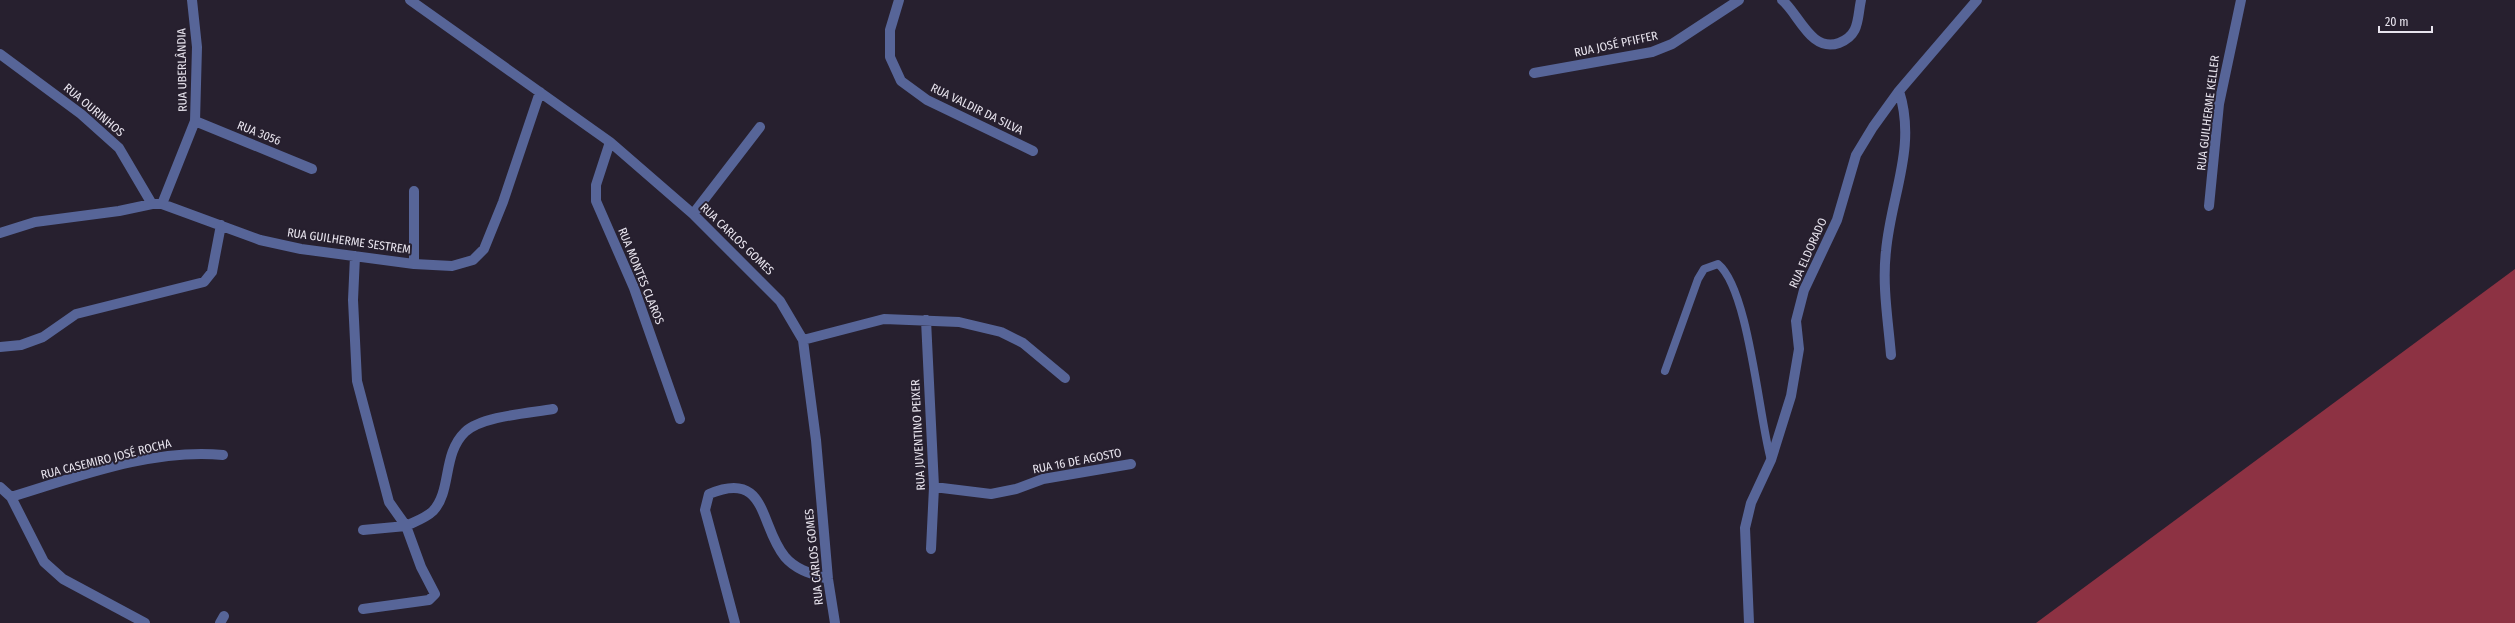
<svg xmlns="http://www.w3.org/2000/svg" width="2515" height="623" font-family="'Fira Sans Condensed',sans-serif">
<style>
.forest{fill:#8d3243}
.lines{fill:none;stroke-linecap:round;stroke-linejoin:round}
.service{stroke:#576598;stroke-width:8}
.minor{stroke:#576598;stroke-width:10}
.labels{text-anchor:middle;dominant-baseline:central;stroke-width:4;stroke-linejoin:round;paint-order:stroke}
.street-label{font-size:12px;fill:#e8e4ee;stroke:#27202f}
</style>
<rect width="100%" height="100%" fill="#27202f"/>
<!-- forest -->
<path class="forest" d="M2515 269V623H2036Z"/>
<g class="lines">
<!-- service -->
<path class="service" d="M1665 371 1698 279 1704 269 1718 264C1749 289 1759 419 1771 460"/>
<!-- minor -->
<path class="minor" d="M410 0 610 142 693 214 780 301 803 340 805 356 816 440 828 579 835 623
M899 0 890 30V57L901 81 927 100 1033 151
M1782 0C1799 14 1811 53 1839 43 1860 35 1857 19 1861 0
M0 54 81 114 119 148 152 204
M1534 73 1652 52 1672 44 1739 0
M195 121 312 169
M610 142 596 185V201L634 288 680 419
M414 191V264
M162 204 195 121 197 47 192 0
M2209 206 2219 104 2241 0
M693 214 760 127
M0 233 35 222 119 211 152 204H162L260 240 301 249 414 264 452 266 473 260 484 249 503 202 540 92
M355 256 353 300 357 381 389 502 406 526C414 522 426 518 433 511 452 491 442 454 465 432 482 416 530 413 553 409
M926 320 934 487 931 549
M803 340 884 319 959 322 1001 332 1023 343 1065 378
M0 347 21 345 43 337 76 314 204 282 212 272 221 225
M1891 355C1888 320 1882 285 1886 251 1891 195 1917 147 1899 91
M0 487 11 497C77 477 153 448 223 455
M934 487 991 494 1016 489 1043 479 1131 464
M11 497 44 562 63 579 145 623
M363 609 429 600 435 594 421 567 406 526 363 530
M220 623 224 616
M735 623 705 510 709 494C768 469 759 526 785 557 796 570 812 574 828 579
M1749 623 1745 528 1751 503 1771 460 1791 396 1799 349 1796 321 1804 290 1837 220 1856 155 1873 127 1899 91 1977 0"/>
</g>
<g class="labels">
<!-- street labels -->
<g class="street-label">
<text transform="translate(1616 44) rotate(-12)">RUA JOSÉ PFIFFER</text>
<text transform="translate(182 70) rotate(-91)">RUA UBERLÂNDIA</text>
<text transform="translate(977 109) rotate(26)">RUA VALDIR DA SILVA</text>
<text transform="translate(94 110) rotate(40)">RUA OURINHOS</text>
<text transform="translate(2208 113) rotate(-83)">RUA GUILHERME KELLER</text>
<text transform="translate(259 133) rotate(22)">RUA 3056</text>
<text transform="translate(737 239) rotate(44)">RUA CARLOS GOMES</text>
<text transform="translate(349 241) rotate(8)">RUA GUILHERME SESTREM</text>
<text transform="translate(1808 253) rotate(-66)">RUA ELDORADO</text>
<text transform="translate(641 276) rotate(68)">RUA MONTES CLAROS</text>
<text transform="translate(918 435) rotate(-93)">RUA JUVENTINO PEIXER</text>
<text transform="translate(106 459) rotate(-14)">RUA CASEMIRO JOSÉ ROCHA</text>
<text transform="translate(1077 461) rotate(-11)">RUA 16 DE AGOSTO</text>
<text transform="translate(814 557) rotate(-96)">RUA CARLOS GOMES</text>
</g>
</g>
<!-- scale -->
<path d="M2379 26v6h53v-6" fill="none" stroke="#e8e4ee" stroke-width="2"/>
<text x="2385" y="26" font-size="12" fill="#e8e4ee" stroke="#27202f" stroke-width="3" paint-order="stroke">20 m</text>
</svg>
